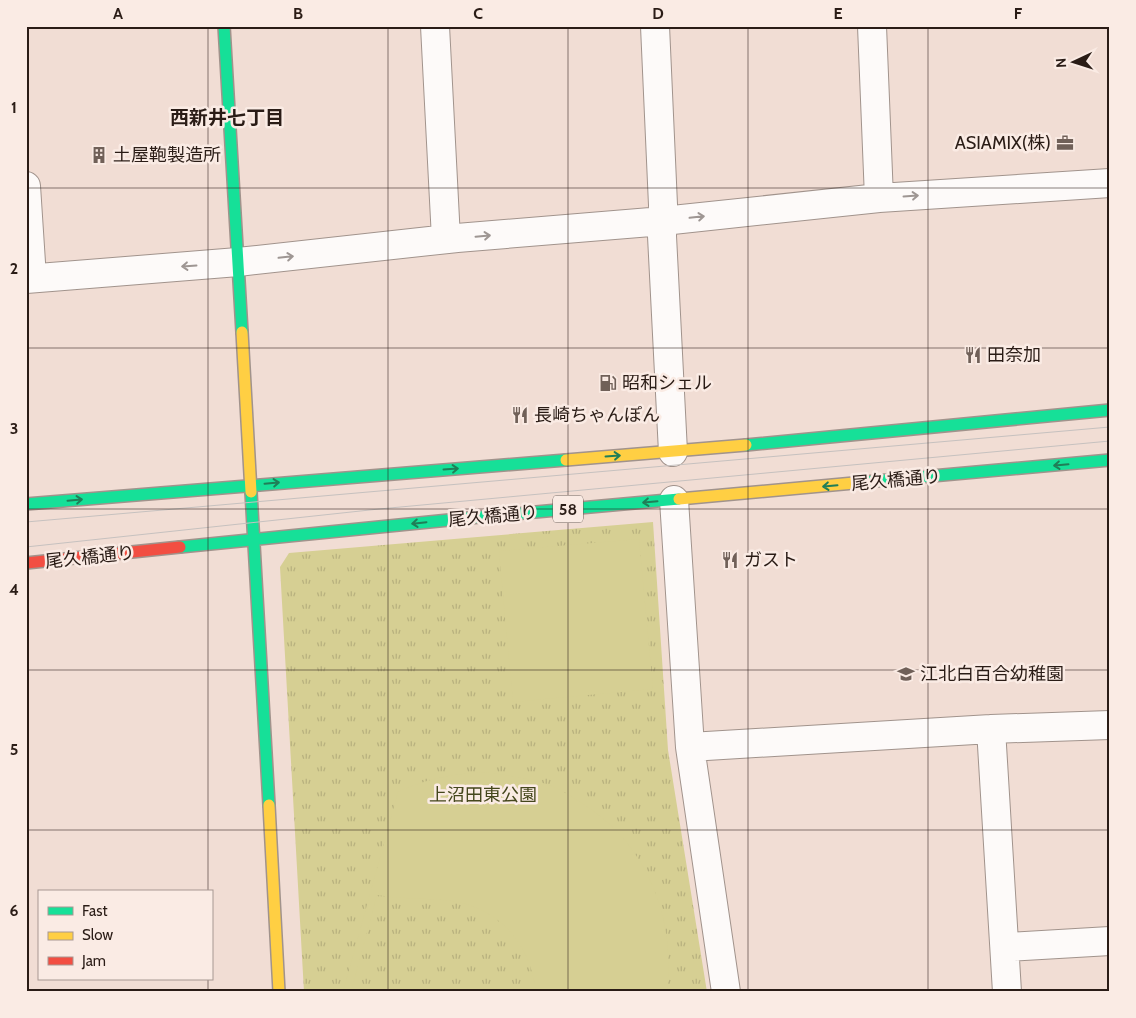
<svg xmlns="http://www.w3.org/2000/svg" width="1136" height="1018" font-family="Cabin,'Noto Sans JP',sans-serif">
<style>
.park{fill:url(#park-tufts)}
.garden{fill:#d6cf93}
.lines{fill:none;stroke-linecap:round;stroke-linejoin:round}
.street-casing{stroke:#a1938c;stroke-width:30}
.fast-casing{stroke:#a1938c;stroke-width:14}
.slow-casing{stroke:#a1938c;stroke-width:14}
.jam-casing{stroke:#a1938c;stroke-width:14}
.street{stroke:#fdfaf9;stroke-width:28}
.fast{stroke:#16e098;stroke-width:11}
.slow{stroke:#ffcf43;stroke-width:11}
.jam{stroke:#f24e42;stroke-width:11}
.tram{stroke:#c6c1bf;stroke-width:1}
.oneway{stroke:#9e9693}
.oneway2{stroke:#207e57}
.grid{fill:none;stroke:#2a1c16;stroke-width:1;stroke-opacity:0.55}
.labels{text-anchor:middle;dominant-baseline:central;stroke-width:5;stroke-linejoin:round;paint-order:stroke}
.shield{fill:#faebe4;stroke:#685a54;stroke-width:1}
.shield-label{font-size:16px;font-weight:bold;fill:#2a1c16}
.poi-label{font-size:18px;fill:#2a1c16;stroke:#faebe4;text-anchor:start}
.street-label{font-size:18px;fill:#2a1c16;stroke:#faebe4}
.park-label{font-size:18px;fill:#45471c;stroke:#faebe4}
.neighbourhood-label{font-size:19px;font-weight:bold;fill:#2a1c16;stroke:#faebe4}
.neatline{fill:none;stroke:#2a1c16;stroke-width:2}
.grid-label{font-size:16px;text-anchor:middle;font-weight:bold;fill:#2a1c16}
</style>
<defs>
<pattern id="park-tufts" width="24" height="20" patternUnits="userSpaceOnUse" patternTransform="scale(1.25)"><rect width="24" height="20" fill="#d6cf93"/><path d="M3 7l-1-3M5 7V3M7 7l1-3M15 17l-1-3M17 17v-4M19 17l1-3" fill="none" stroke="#b8b17e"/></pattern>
</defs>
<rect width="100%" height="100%" fill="#f1ddd4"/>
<!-- park -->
<path class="park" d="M653 522 668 750 707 992H304L280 567 289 553Z"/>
<!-- garden -->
<path class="garden" d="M639 539 653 689 513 702 499 551Z
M482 772C505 775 527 777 549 785 560 789 570 796 580 802 646 842 676 916 667 992H536C530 940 495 904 443 900 420 898 400 899 377 895L351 992H343L398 792C425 779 452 774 482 772Z"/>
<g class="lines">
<!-- street casing -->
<g class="street-casing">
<path id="street" d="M435 26 446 239
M655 26 663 205 662 236 673 452
M872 26 879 198
M26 186 32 278
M26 279 238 262 457 238 663 221 879 198 1110 183
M674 500 690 747 726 992
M991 729 1007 992
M690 747 991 729 1110 725
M1006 947 1110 941"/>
</g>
<!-- fast casing -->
<g class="fast-casing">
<path id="fast" d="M224 26 242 332
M746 445 1110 410
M854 483 1110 460
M251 492 269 805
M26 504 566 460
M180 547 469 518 679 499"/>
</g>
<!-- slow casing -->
<g class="slow-casing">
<path id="slow" d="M242 332 251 492
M566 460 746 445
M679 499 854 483
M269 805 279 992"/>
</g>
<!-- jam casing -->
<g class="jam-casing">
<path id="jam" d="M26 563 180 547"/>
</g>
<!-- street -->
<use href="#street" class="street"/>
<!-- fast -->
<use href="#fast" class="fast"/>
<!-- slow -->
<use href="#slow" class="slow"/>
<!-- jam -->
<use href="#jam" class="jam"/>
<!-- tram -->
<path class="tram" d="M26 522 1110 427
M26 547 379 509 1110 441"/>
</g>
<!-- one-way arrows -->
<defs><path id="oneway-shaft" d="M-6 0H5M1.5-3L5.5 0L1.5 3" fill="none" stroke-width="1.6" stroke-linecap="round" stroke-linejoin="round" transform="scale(1.25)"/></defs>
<g class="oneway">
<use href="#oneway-shaft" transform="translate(911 196) rotate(-4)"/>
<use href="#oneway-shaft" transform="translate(697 217) rotate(-6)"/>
<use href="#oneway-shaft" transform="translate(483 236) rotate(-5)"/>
<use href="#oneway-shaft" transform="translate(286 257) rotate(-6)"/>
<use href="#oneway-shaft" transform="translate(189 266) rotate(176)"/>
</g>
<g class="oneway2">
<use href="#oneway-shaft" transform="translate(613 456) rotate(-4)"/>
<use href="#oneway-shaft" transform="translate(1061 465) rotate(175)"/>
<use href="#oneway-shaft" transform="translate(451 469) rotate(-4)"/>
<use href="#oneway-shaft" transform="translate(272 483) rotate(-5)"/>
<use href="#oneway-shaft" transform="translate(830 486) rotate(175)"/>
<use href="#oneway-shaft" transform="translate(75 500) rotate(-5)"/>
<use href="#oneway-shaft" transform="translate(650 502) rotate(175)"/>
<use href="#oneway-shaft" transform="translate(419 523) rotate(174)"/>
</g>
<!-- grid -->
<path class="grid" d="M208 26V892M388 26V992M568 26V992M748 26V992M928 26V992M26 188H1110M26 348H1110M26 509H1110M26 670H1110M26 830H1110M208 979V992"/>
<!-- icons -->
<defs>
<g id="office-bare" transform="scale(1.35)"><path d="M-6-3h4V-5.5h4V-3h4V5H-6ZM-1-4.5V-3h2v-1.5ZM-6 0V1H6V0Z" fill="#706058" stroke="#faebe4" stroke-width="2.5" paint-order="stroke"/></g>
<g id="building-bare" transform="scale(1.35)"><path d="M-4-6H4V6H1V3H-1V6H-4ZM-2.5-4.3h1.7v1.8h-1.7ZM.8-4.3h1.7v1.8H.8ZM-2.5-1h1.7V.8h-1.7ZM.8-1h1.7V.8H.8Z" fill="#706058" stroke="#faebe4" stroke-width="2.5" paint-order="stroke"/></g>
<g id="restaurant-bare" transform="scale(1.35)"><path d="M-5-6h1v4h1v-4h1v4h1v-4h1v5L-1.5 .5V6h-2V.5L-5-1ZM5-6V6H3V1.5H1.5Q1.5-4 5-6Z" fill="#706058" stroke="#faebe4" stroke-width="2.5" paint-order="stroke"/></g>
<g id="fuel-bare" transform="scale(1.35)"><path d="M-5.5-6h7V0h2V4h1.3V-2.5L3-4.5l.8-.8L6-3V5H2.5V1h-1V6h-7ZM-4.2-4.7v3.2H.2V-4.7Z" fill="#706058" stroke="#faebe4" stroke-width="2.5" paint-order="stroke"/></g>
<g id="school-bare" transform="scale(1.35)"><path d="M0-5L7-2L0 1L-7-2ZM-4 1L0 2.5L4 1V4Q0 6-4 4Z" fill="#706058" stroke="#faebe4" stroke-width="2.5" paint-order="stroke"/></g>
</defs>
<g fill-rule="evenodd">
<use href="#office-bare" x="1065" y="143"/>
<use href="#building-bare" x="99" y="155"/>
<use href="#restaurant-bare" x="973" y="355"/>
<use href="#fuel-bare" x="608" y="383"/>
<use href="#restaurant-bare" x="520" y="415"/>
<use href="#restaurant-bare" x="730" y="560"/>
<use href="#school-bare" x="906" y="674"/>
</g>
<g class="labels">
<!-- shield labels -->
<rect class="shield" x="553" y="495.5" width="30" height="27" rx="4"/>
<g class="shield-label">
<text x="568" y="509">58</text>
</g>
<!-- poi labels -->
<g class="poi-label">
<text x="1051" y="143" text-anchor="end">ASIAMIX(株)</text>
<text x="113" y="155">土屋鞄製造所</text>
<text x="987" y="355">田奈加</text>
<text x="622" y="383">昭和シェル</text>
<text x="534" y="415">長崎ちゃんぽん</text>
<text x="744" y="560">ガスト</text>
<text x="920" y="674">江北白百合幼稚園</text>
</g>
<!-- street labels -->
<g class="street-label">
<text transform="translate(896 480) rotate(-5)">尾久橋通り</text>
<text transform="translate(493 516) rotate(-5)">尾久橋通り</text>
<text transform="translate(90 557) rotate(-6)">尾久橋通り</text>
</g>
<!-- park labels -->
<g class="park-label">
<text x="483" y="795">上沼田東公園</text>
</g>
<!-- neighbourhood labels -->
<g class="neighbourhood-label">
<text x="227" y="117">西新井七丁目</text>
</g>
</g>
<!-- border -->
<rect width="1136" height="1018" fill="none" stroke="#faebe4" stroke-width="55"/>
<!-- legend -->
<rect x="38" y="890" width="175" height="90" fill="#faebe4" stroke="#a79892"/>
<rect x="48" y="907" width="25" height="8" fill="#16e098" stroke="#a79892"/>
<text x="82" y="916" font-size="15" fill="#2a1c16">Fast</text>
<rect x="48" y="932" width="25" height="8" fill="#ffcf43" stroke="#a79892"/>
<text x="82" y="940" font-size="15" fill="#2a1c16">Slow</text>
<rect x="48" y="957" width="25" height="8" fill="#f24e42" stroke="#a79892"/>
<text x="82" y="966" font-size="15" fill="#2a1c16">Jam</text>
<!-- north arrow -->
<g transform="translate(1074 62) rotate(266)" stroke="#faebe4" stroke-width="4" paint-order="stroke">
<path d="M0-4L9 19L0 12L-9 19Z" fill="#2a1c16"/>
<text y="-8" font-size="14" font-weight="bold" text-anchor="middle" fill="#2a1c16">N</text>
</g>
<rect x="28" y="28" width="1080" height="962" class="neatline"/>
<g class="grid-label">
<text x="118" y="19">A</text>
<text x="298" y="19">B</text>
<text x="478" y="19">C</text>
<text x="658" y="19">D</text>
<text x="838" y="19">E</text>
<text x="1018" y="19">F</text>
<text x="14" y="113">1</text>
<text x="14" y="274">2</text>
<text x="14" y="434">3</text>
<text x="14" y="595">4</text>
<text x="14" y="755">5</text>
<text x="14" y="916">6</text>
</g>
</svg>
